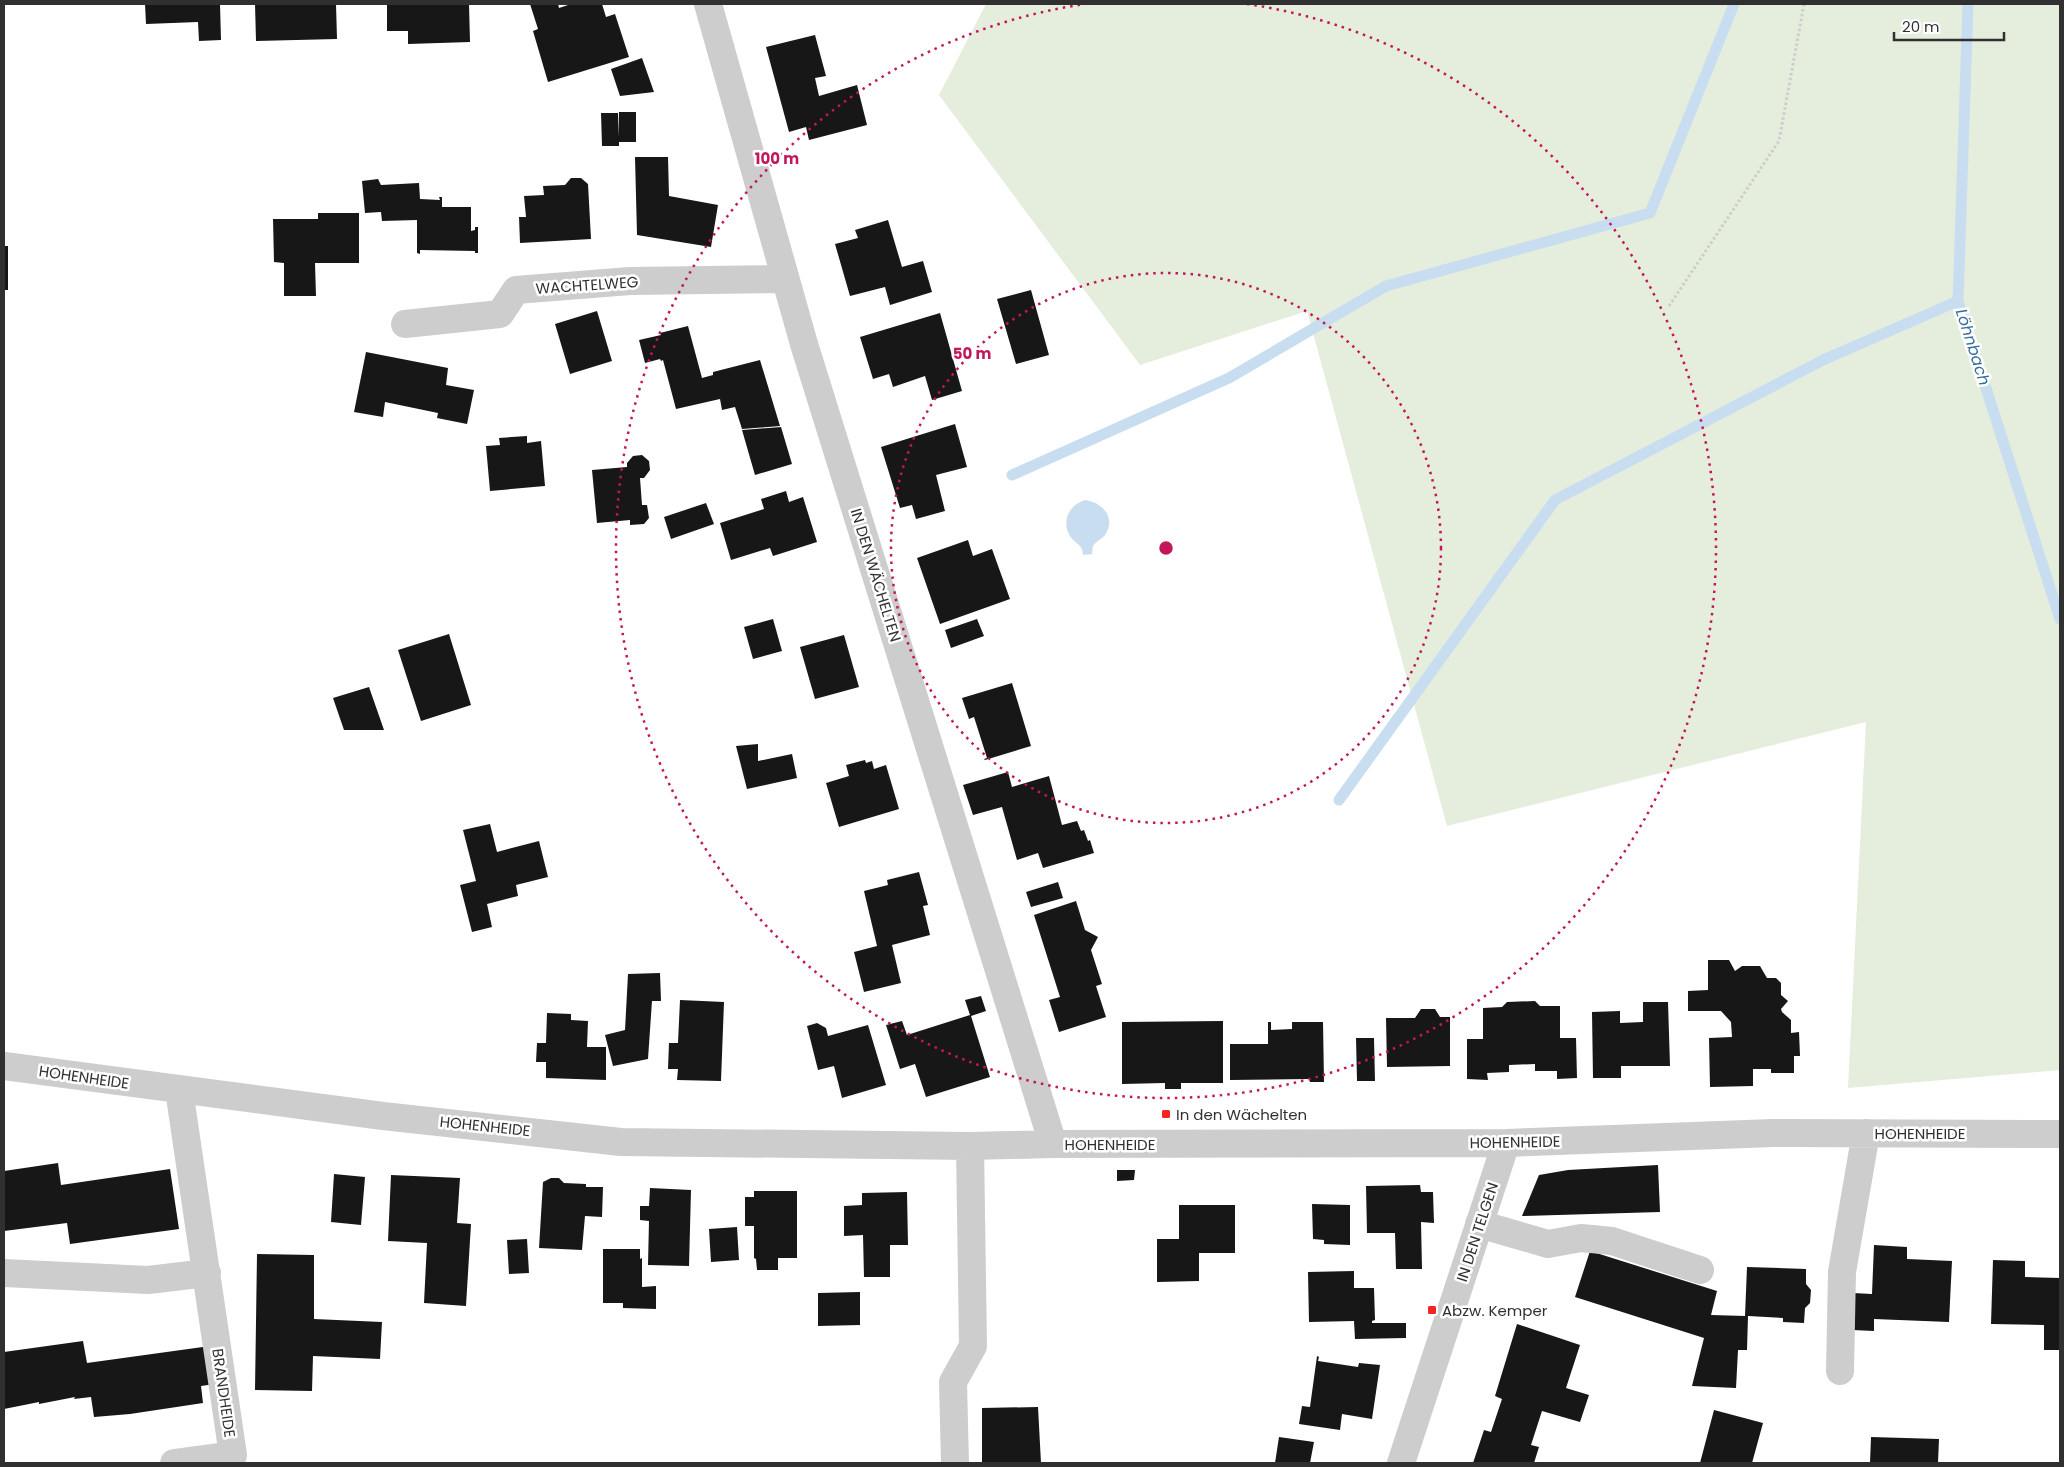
<svg xmlns="http://www.w3.org/2000/svg" width="2064" height="1467" font-family="Poppins,sans-serif">
<style>
.green{fill:#e5eedd}
.water{fill:#c8def0}
.lines{fill:none;stroke-linecap:round;stroke-linejoin:round}
.stream{stroke:#c8def0;stroke-width:11}
.building{fill:#171717}
.path{stroke:#cdcdcd;stroke-width:3;stroke-dasharray:2.5 2.5;stroke-linecap:butt}
.minor{stroke:#cdcdcd;stroke-width:28}
.ring{fill:none;stroke:#c2185b;stroke-width:2.5;stroke-dasharray:2.5 5}
.poi-dot{fill:#f62326;stroke:#fff;stroke-width:2}
.labels{text-anchor:middle;dominant-baseline:central;stroke-width:5;stroke-linejoin:round;paint-order:stroke}
.street-label{font-size:15px;fill:#303030;stroke:#fff}
.poi-label{font-size:15px;fill:#303030;stroke:#fff;text-anchor:start}
.water-label{font-size:16px;font-style:italic;fill:#356e9b;stroke:#fff}
.centre{fill:#c2185b;stroke:#fff;stroke-width:2.5}
.ring-label{font-size:15px;text-anchor:middle;font-weight:bold;fill:#c2185b;stroke:#fff;stroke-width:5;stroke-linejoin:round;paint-order:stroke}
</style>
<rect width="100%" height="100%" fill="#fff"/>
<!-- green -->
<path class="green" d="M986 4H2060V1070L1848 1088 1866 722 1447 826 1307 311 1140 365 939 95Z"/>
<!-- water -->
<path class="water" d="M1085 500C1102 502 1117 518 1105 535 1102 539 1096 541 1093 546L1092 554 1083 555C1083 544 1075 544 1070 536 1061 521 1069 505 1085 500Z"/>
<g class="lines">
<!-- stream -->
<path class="stream" d="M1968 4 1958 301 2060 619
M1012 475 1229 378 1386 286 1650 213 1734 4
M1339 800 1555 500 1823 360 1958 301"/>
</g>
<!-- building -->
<path class="building" d="M145 4H220L221 40 199 41 198 22 146 24Z
M255 4H336L337 39 256 41Z
M387 4H469L470 42 408 44V31H387Z
M530 4H558L559 8 571 4H602L606 17 615 14 629 57 548 82 533 31 538 29Z
M815 35 826 76 815 78 819 96 857 85 867 125 809 140 806 127 789 132 766 47Z
M642 58 654 92 620 96 611 69Z
M619 112H636V142H619V146H602L601 113H618L619 137Z
M635 157H668L669 196 718 205 711 247 637 235Z
M571 178H581L588 184 591 239 520 243 519 217H526L524 196 544 195 543 186 565 185Z
M378 179 381 185 419 183 420 199 440 200 439 197H442V207H471V231L475 230V227H478V253H475V251L420 250V254L417 253V220L382 221 381 212 365 213 362 181Z
M318 213H359V263H315L316 296H284V263L274 262 273 219H318Z
M888 220 902 267 923 261 932 292 890 305 885 287 850 296 835 244 858 238 855 230Z
M4 246H8V290H4Z
M1031 290 1049 355 1016 364 997 299Z
M597 311 612 361 570 374 555 324Z
M940 313 962 391 932 400 925 376 893 387 889 374 873 379 860 337Z
M688 326 702 378 713 375V372L760 360 780 426 742 429 735 407 722 410 720 399 676 409 663 360 661 361 660 359 645 363 639 340 661 335 660 333Z
M366 352 448 368 446 385 474 390 467 424 437 418 438 413 385 402 383 417 354 412Z
M955 424 967 467 936 475 945 511 916 519 912 505 900 508 881 447Z
M781 427 792 464 755 475 742 430Z
M527 436V443L541 441 545 486 490 491 486 446 500 445 499 438Z
M642 455 649 461 650 470 644 478H640L642 505H647L649 518 644 524 630 525V520L597 523 592 470 627 467V463L633 456Z
M786 491 789 502 803 497 817 542 773 556 770 548 731 560 720 523 764 509 761 499Z
M706 503 714 524 671 539 664 517Z
M968 540 973 556 992 549 1010 599 940 624 917 558Z
M773 619 782 651 753 659 744 627Z
M977 619 984 636 951 648 945 630Z
M449 634 471 705 421 721 398 650Z
M844 635 859 687 815 699 800 647Z
M1012 683 1031 746 985 760 984 759 987 758 974 717 969 719 962 698Z
M369 687 384 730H344L333 698Z
M758 744V761L792 754 797 778 747 789 736 746Z
M865 760 866 763 872 761 874 769 886 765 899 809 839 827 826 783 849 776 846 765Z
M1008 772 1012 787 1049 776 1062 825 1077 821 1081 831 1084 830 1088 841 1090 840 1094 853 1043 868 1038 853 1017 860 1002 807 973 815 963 785Z
M490 824 497 852 539 841 548 877 516 885 518 896 487 904 492 927 472 932 460 885 476 881 463 830Z
M919 872 928 905 923 906 930 935 892 945 901 983 864 992 854 952 877 946 864 891 888 885 887 880Z
M1058 882 1063 898 1031 907 1026 892Z
M1076 901 1085 930 1098 937 1091 950 1102 984 1096 986 1106 1017 1059 1032 1049 1000 1060 997 1034 915Z
M1708 960H1729L1735 971 1742 966H1760L1767 978H1776L1781 983V995L1788 1001 1781 1009 1782 1012 1791 1020V1033L1799 1032 1800 1056H1794V1073H1771V1069H1753V1086L1710 1087 1709 1038 1732 1037 1731 1022 1721 1011H1688V991L1708 990Z
M660 973 661 1001H652L648 1059 613 1066 605 1035 625 1030 628 974Z
M981 996 986 1011 971 1016 990 1077 926 1097 915 1064 900 1069 886 1025 902 1021 907 1035 970 1015 965 1000Z
M680 1000 724 1002 721 1081 677 1080 678 1069H668L669 1043H678Z
M1535 1001 1540 1006H1560V1038H1576L1577 1078 1557 1079V1071H1535V1064L1509 1065V1072L1487 1073 1488 1080 1467 1079V1039H1483V1008L1502 1007 1507 1002Z
M1643 1002H1668L1670 1066H1621V1078H1593L1592 1012 1620 1011V1023L1643 1022Z
M1421 1009H1435L1440 1017H1450V1066L1387 1067 1386 1018H1415Z
M547 1013 571 1014V1020L588 1021 587 1047H606V1080L546 1078V1062H536L537 1043H546Z
M1223 1021V1083H1181V1089H1165V1083L1122 1084V1022Z
M1268 1022H1271V1030L1292 1029V1022H1323L1324 1082H1310L1309 1079 1230 1080V1044H1268Z
M817 1023 826 1028 828 1036 868 1025 886 1085 842 1098 834 1066 818 1070 807 1026Z
M1356 1038H1374L1375 1081H1357Z
M58 1163 61 1185 170 1169 179 1229 70 1244 67 1223 4 1231V1171Z
M1658 1165 1660 1212 1522 1216 1539 1175 1568 1170Z
M1117 1170H1135L1134 1180 1117 1181Z
M334 1174 365 1177 361 1225 331 1222Z
M391 1175 460 1178 457 1223 471 1224 466 1306 424 1303 427 1243 388 1241Z
M551 1178H559L564 1183 586 1184V1187H603L602 1217 585 1216 582 1250 539 1248 543 1182Z
M1420 1185 1421 1192H1433L1434 1223 1421 1222 1422 1269H1396L1395 1233H1367L1366 1186Z
M650 1188 691 1190 689 1266 648 1265 649 1221 640 1220V1206H649Z
M754 1191H797V1258H778V1270H757L756 1259 754 1258V1226H745V1197H754Z
M907 1192 908 1245H890V1277H864L863 1235 844 1236V1206L862 1205V1193Z
M1312 1204 1350 1205V1245L1324 1244V1240L1313 1239Z
M1179 1205H1235V1253H1199V1281L1157 1282V1239H1179Z
M737 1227 739 1260 711 1262 709 1229Z
M527 1239 529 1273 509 1274 507 1240Z
M1874 1245 1907 1247V1259L1952 1261 1949 1322 1874 1319V1331L1852 1330 1853 1293 1872 1294Z
M603 1249H640V1259L642 1258V1287L656 1286V1309L623 1308V1303H603Z
M1590 1251 1717 1291 1711 1315 1745 1316 1747 1267 1806 1269V1284L1811 1290 1810 1303 1805 1308 1804 1323 1783 1322V1318L1748 1316 1747 1350H1738L1736 1388 1692 1386 1704 1338 1575 1297Z
M257 1254 314 1255V1319L382 1322 380 1359 313 1356 312 1391 255 1390Z
M1993 1260 2025 1261V1277L2060 1278V1350H2044V1325L1991 1324Z
M1354 1271V1288H1374L1375 1320 1372 1321V1323H1406V1338L1355 1339 1354 1321 1309 1322 1308 1272Z
M860 1292V1325L818 1326V1293Z
M1517 1324 1580 1345 1566 1388 1589 1395 1580 1422 1542 1411 1531 1445 1539 1447 1534 1463H1473L1484 1430 1491 1432 1502 1399 1495 1396Z
M83 1341 87 1363 210 1346 215 1384 201 1386 203 1403 130 1414 94 1417 91 1397 74 1399 75 1397 39 1404V1402L4 1409V1352Z
M1317 1356 1319 1357 1318 1361 1358 1367 1359 1363 1380 1365 1372 1419 1342 1414 1340 1430 1299 1424 1302 1406 1310 1407Z
M1038 1407 1041 1463H982V1408Z
M1714 1410 1763 1423 1752 1463H1700Z
M1279 1437 1314 1442 1310 1463H1275Z
M1871 1437 1939 1439 1938 1463H1870Z"/>
<g class="lines">
<!-- path -->
<path class="path" d="M1669 306 1779 141 1804 4"/>
<!-- minor -->
<path class="minor" d="M708 4 804 344 1053 1144
M405 324 500 314 516 290 630 281 784 279
M4 1066 383 1116 621 1142 970 1146 1053 1144 1506 1143 1773 1133 2060 1134
M1479 1224 1548 1244 1581 1238 1612 1241 1700 1270
M4 1273 148 1280 207 1273
M1840 1371 1842 1272 1866 1133
M174 1463 233 1455 179 1090
M955 1463 953 1382 973 1346 970 1146
M1401 1463 1506 1143"/>
</g>
<!-- distance rings -->
<g class="ring">
<circle cx="1166" cy="548" r="275"/>
<path d="M1247 4A550 550 0 1 1 1085 4"/>
</g>
<!-- markers -->
<g class="poi-dot">
<rect x="1161" y="1109" width="10" height="10" rx="2.5"/>
<rect x="1427" y="1305" width="10" height="10" rx="2.5"/>
</g>
<g class="labels">
<!-- street labels -->
<g class="street-label">
<text transform="translate(587 285) rotate(-4)">WACHTELWEG</text>
<text transform="translate(876 575) rotate(73)">IN DEN WÄCHELTEN</text>
<text transform="translate(84 1077) rotate(8)">HOHENHEIDE</text>
<text transform="translate(485 1126) rotate(6)">HOHENHEIDE</text>
<text x="1920" y="1133">HOHENHEIDE</text>
<text transform="translate(1515 1142) rotate(-1)">HOHENHEIDE</text>
<text x="1110" y="1144">HOHENHEIDE</text>
<text transform="translate(1477 1232) rotate(-72)">IN DEN TELGEN</text>
<text transform="translate(224 1393) rotate(82)">BRANDHEIDE</text>
</g>
<!-- poi labels -->
<g class="poi-label">
<text x="1176" y="1114">In den Wächelten</text>
<text x="1442" y="1310">Abzw. Kemper</text>
</g>
<!-- water labels -->
<g class="water-label">
<text transform="translate(1973 347) rotate(72)">Löhnbach</text>
</g>
</g>
<circle cx="1166" cy="548" r="8" class="centre"/>
<g class="ring-label">
<text x="777" y="164">100 m</text>
<text x="972" y="359">50 m</text>
</g>
<!-- border -->
<rect width="2064" height="1467" fill="none" stroke="#303030" stroke-width="10"/>
<!-- scale -->
<path d="M1894 32v8h110v-8" fill="none" stroke="#303030" stroke-width="2.5"/>
<text x="1902" y="32" font-size="15" fill="#303030" stroke="#ffffff" stroke-width="4" paint-order="stroke">20 m</text>
</svg>
